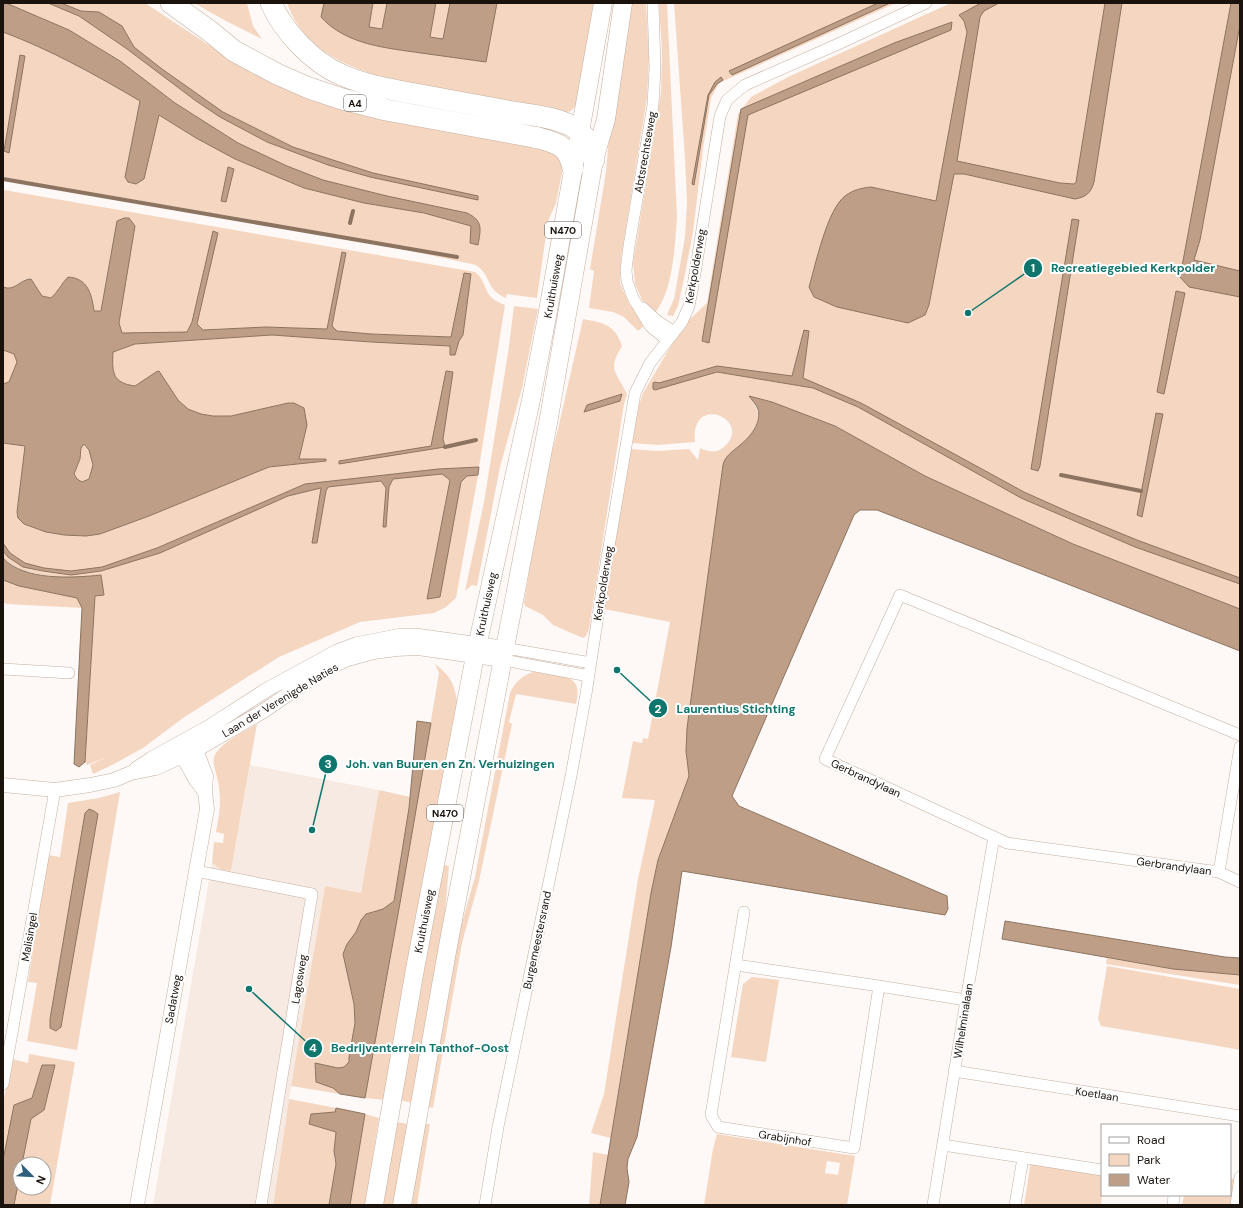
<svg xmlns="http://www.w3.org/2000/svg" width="1243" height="1208" font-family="'DM Sans',sans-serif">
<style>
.built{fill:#f6eae2}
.green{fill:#f5d7c1;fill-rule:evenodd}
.water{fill:#be9e86;stroke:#8d7461;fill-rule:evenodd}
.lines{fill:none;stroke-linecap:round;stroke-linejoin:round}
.stream{stroke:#8d7461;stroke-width:4}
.minor-casing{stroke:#c5af9f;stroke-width:12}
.tertiary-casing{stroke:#c5af9f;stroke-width:15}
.primary-casing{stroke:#c5af9f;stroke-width:19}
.motorway-casing{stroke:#c5af9f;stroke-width:22}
.minor{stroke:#fff;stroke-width:11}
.tertiary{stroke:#fff;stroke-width:14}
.primary{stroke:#fff;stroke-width:18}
.motorway{stroke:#fff;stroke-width:21}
.labels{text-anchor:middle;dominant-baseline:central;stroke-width:4;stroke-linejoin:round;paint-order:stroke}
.shield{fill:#fff;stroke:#5f5955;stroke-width:1}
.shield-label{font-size:10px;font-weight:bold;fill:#1a120c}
.street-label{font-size:11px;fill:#1a120c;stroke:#fff}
.leader{fill:none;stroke:#0f766e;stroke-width:1.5}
.callout-dot{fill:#0f766e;stroke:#fff;stroke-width:1.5}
.mark-label{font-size:12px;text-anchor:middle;font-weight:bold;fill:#fff}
.callout-label{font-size:12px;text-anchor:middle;font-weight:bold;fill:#0f766e;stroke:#fff;stroke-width:4;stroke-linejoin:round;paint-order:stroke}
</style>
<rect width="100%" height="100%" fill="#fef9f6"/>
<!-- built -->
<path class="built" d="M250 765 379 790 361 893 325 886 289 1099 273 1205H153L212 863 222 870 231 871Z"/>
<!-- green -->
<path class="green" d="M6 3H48L79 16 127 49 196 101 267 142 328 165 370 177 373 173 293 147 223 112 162 69 134 47 122 26 99 12 81 11 61 3H145L224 55 273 82 549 146 564 163 556 203 548 221 537 298 507 294 506 298C485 289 492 276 476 265L336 235 106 195 3 180V32C51 50 96 75 140 101L125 177 129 182 136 184 144 179 158 114 196 138 364 203 424 213 471 226 470 243 478 244 467 213 387 196 323 180 287 166 238 143 175 103 120 61 69 30Z
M194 3H247L253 26 262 39 226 21Z
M287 3H324L321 17 369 44 486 62 497 3H594L577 104 571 111 567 112 395 81C350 68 304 52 287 3Z
M373 3H387L383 29 369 27Z
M436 3H450L444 39 430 37Z
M629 3H646L649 58 647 98 621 258 620 283 629 304 645 325 638 331 624 317 613 312 589 308 594 271 590 269 606 172 612 101Z
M659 3H667L677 217C675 246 673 291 655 313L643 302 635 284 633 263 661 92 662 52Z
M674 3H896L719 83 711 98 703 149 693 232 684 279 678 306 673 316 667 315 674 299 685 237 687 202 685 158Z
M951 3H1240V609L1073 544 925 476 835 426 803 414 750 397C763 415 759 422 747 440L696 664 687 728 686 751 689 776 682 797 624 1055 611 1138 591 1133 604 1094 638 879 655 800 622 798 633 741 642 743 643 738 648 739 670 622 604 609 630 449 658 451 689 449 698 460 700 448C709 452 717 454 725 446 753 420 690 392 695 442L658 445 632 443 639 405 643 393 678 334 689 320 707 303 738 114 751 97 788 77Z
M4 190 475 272C490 284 480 296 505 305L479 467 438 469 305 484 157 548 102 567 71 571 44 568 25 563 10 553 3 543V443L25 446 17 512 18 518 46 532 64 535 86 536 100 534 149 516 269 467 326 461V459H299L307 425 256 411 231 416H213L201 414 188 409 178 400 159 371 156 372 135 386C111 382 113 373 112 352L135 344 272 335 371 342 450 346 459 341 463 335 464 274 451 337 371 334 337 331 332 326 346 253 342 252 327 329 266 327 203 330 192 322 186 333H122L119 324 129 218H124L117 221 101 311H94L92 297 61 284 56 293 51 298 42 296 34 283 25 279C18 285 12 291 3 287ZM446 372H453L443 439 445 447 339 463V461L431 446Z
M514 306 538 309 522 388 500 467 477 586 472 585 465 591 484 502 508 353Z
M583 319C603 323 615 324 622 346 607 371 616 371 627 394L624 404 589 629 586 636 583 638 553 625 543 615 525 606 524 603 536 530 547 471 558 429Z
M3 350 14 354 17 362 9 382 3 384Z
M84 444 89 450 93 465 89 479 82 482 77 479 74 474 80 459 81 448Z
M442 474 450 480 427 599 440 596 461 482 467 476 478 475 456 598 446 607 434 613 360 622 279 657 183 718 143 748 114 764 93 774 90 765 107 757 87 765 85 762 95 596 103 594 101 575 70 578 43 575 21 570 5 560 3 558V551L8 557 23 567 43 571 71 575 101 571 160 553 288 496 321 488 312 543H317L326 490 328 487 381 481 386 488 383 527H386L389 487 393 479Z
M3 580 19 586 77 598 82 608 7 604 3 602Z
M435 664C450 675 454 683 457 701L385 1100 365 1098 400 903 439 673Z
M533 672C542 672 550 673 558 675 577 679 580 685 576 704L516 694 509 722 512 724 479 881 462 943 433 1108 427 1107 458 937 475 877 510 693C515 682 522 676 533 672Z
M257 724 231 871 222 870 212 863 214 842 223 843 224 834 216 832C220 810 222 799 217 777 215 768 211 761 216 753 224 741 245 731 257 724Z
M379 790 410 797 409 808 394 901 383 909 371 912 361 920 356 932 347 944 343 954 354 1004 355 1023 349 1057V1062L344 1067 338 1068 315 1064 316 1082 333 1088 340 1094 291 1086 325 886 361 893Z
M120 792 77 1050 27 1041 37 983 28 982 48 855 60 857 68 803 99 798ZM89 809 50 1028V1019L85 813Z
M444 865 449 866 443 935 412 1103 400 1100Z
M1107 958 1173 969 1240 975V985L1106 964Z
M1107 966 1240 989V1050L1207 1044 1101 1026 1098 1019Z
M752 977 779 980 766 1062 731 1057 743 984Z
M29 1054 75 1062 50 1205H14L20 1174V1188H44V1164H22L31 1119 44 1110 42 1065 32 1098 14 1105 3 1160V1102L12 1059 28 1063Z
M289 1099 336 1108 335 1112 311 1114 310 1124 336 1131 334 1157 336 1164 329 1205H273Z
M365 1114 379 1118 365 1205H350Z
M396 1122 409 1124 395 1205H382Z
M424 1124H430L417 1205H411Z
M717 1134 855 1156 847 1205H704L713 1149ZM827 1161 840 1163 838 1175 825 1173Z
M593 1152 609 1155 600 1205H589Z
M1031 1161 1102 1172V1195L1101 1205H1024Z
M1230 1178 1235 1179 1231 1205H1182L1184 1195H1230Z"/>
<!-- water -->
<path class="water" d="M3 3H6L69 30 120 61 175 103 238 143 287 166 323 180 387 196 467 213C483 221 481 228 478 245L470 243 471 226 424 213 364 203 304 188 235 159 196 138 159 115 144 179 136 184 128 182 125 177 140 101C96 75 51 50 3 32Z
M48 3H61L81 11 99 12 122 26 134 47 162 69 223 112 293 147 373 173 478 196V200L370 177 328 165 267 142 220 117 196 101 127 49 79 16Z
M324 3H373L369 27 382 29 387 3H436L430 37 443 39 450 3H497L486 62C464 59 443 56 421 53 387 48 346 45 321 17Z
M878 3H890L732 75 729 71Z
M981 3H999L984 11 980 17 957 161 1060 183 1074 184 1076 182 1105 3H1122L1094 182C1091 193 1086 197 1075 199L964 174H954L929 305 925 315 908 323 837 307 814 297 809 287C816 263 827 210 845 196 853 190 861 188 871 187L936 201 967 32 964 21 959 15Z
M1231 3H1240V25L1200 240 1194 260 1240 271V297L1189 287 1180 277Z
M952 22 951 30 748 115 709 343 702 341 741 109 894 43Z
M20 55 25 56 9 153 4 151Z
M721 77 723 80 717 84 709 95 694 185 692 184 708 95 715 82Z
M228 167 234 169 226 202 221 201Z
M124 218H129L135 226 119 323 122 333 187 332 192 322 213 231 218 233 197 324 203 330 266 327 327 329 342 252 346 253 332 326 337 331 371 334 451 337 464 273 471 274 463 335 459 341 455 355H450V346L371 342 272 335 135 344 113 352C112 372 112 383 135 386L156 372 159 371 178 400 188 409 201 414 213 416H231L288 403H294L304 408 307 425 299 459H326V461L269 467 149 516 100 534 86 536 64 535 46 532 24 524 18 518 17 512 25 446 3 443V384L9 382 17 362 14 354 3 350V287C15 292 20 279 31 279L42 296 51 298C58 292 61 284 68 277 88 278 92 295 94 311H101L117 221ZM84 444 89 450 93 465 89 479 82 482 77 479 74 474 80 459 81 448Z
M1072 219 1079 220 1040 466 1038 471 1031 469Z
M1176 291 1185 293 1164 394 1157 392Z
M804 330 809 331 803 378 861 403 1024 492 1071 513 1137 540 1240 578V584L1135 547 1021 498 858 407 813 388 717 372 655 390 653 389V383L655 382 659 383 717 366 792 376Z
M446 371 453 372 443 439 445 447 339 464V461L431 446Z
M622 394 620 401 584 412 587 405Z
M749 396 772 402 835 426 925 476 1073 544 1240 609V651L877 510H860L854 515 732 796 739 806 947 896 948 909 945 915 682 871 671 947 637 1137 628 1159 627 1168 629 1182 625 1205H600L651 893 658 860 689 776 686 751 687 728 723 465C725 456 732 452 739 446 749 438 762 424 758 409 756 404 752 400 749 396Z
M1156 413 1163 414 1142 517 1137 515Z
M479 467 478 475 467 476 461 482 440 597 427 599 450 480 442 474 393 479 389 487 386 527H383L386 488 381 481 328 487 326 491 317 543H312L321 488 288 496 160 553 101 571 71 575 43 571 23 567 8 557 3 551V543L10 553 25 563 44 568 71 571 102 567 157 548 305 484 438 469Z
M3 558C24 581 72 578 101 575L104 595 95 596 85 762 79 767 74 764 82 608 77 598 19 586 3 580Z
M417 721 431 723 400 903 365 1098 340 1094 333 1088 316 1082 315 1063 338 1068 344 1067 349 1062V1057L355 1023 354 1004 343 954 347 944 356 932 361 920 366 914 383 909 394 901 409 808Z
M89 809 94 811 98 814 61 1027 56 1031 50 1028V1019L85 813Z
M1005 921 1225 957 1240 958V975L1173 969 1002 939Z
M42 1065H55L44 1110 31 1119 22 1164H20V1174L14 1205H3V1160L14 1105 32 1098Z
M336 1108 365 1114 350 1205H329L336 1164 334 1151 336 1132 309 1124 311 1114 335 1112Z"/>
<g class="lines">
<!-- stream -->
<path class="stream" d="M3 179 457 257
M350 223 353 211
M445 447 476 440
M1061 475 1141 491"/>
<!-- minor casing -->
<g class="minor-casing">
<path id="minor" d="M653 3 655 68 653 105 629 246 626 270 627 281 633 298 650 326 667 340
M643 308 656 320 674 332
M505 648 591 663
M503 660 589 676
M3 669 69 673
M1240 735 900 595 825 759 1007 843 1219 872 1240 882
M196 871 312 894 261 1205
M1219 872 1240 747
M744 912 711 1115 718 1127 854 1148 879 986
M736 965 879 986 966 1000
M954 1071 1240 1116
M3 1084 55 790
M943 1145 1102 1170
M485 1205 498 1127 571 776 586 694 604 576 635 393 650 363 682 322 689 306 693 286 720 116 727 100 745 85 836 45 926 3
M933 1205 966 1000 994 837
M1015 1205 1023 1158
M1173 1205 1174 1195
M1236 1205 1240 1177"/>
</g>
<!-- tertiary casing -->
<g class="tertiary-casing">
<path id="tertiary" d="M184 747 183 757 196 780 205 792
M136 769 151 759 209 727 268 689 294 675 338 651 357 644 399 636H419L505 648
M3 785 55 790 90 785 114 780 131 773 156 768 196 750 262 712 322 671 348 659 374 652 396 649 418 648 503 660
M137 1205 207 809 205 792 206 776 196 750 185 741"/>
</g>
<!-- primary casing -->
<g class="primary-casing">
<path id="primary" d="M374 1205 415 969 475 656 531 400 546 322 603 3
M402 1205 448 946 548 423 594 160 606 119 623 3"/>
</g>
<!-- motorway casing -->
<g class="motorway-casing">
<path id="motorway" d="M171 3 211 32 234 51 277 74 309 88 342 99 386 110 534 137C556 143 568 144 573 168
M271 3C283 31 313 63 342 75 367 86 394 90 421 95 452 101 482 106 513 112 533 115 564 118 579 131 588 139 592 150 594 160"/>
</g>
<!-- minor -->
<use href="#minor" class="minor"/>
<!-- tertiary -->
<use href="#tertiary" class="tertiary"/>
<!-- primary -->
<use href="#primary" class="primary"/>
<!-- motorway -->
<use href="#motorway" class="motorway"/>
</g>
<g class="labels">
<!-- shield labels -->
<g class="shield">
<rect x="344" y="95" width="22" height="16" rx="3"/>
<rect x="545" y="222" width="36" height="16" rx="3"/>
<rect x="427" y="805" width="36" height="16" rx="3"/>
</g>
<g class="shield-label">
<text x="355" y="103">A4</text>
<text x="563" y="230">N470</text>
<text x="445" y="813">N470</text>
</g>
<!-- street labels -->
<g class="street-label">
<text transform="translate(645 152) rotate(-80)">Abtsrechtseweg</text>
<text transform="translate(695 266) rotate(-80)">Kerkpolderweg</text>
<text transform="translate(553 286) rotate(-80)">Kruithuisweg</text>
<text transform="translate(603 583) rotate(-81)">Kerkpolderweg</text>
<text transform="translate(486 604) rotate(-78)">Kruithuisweg</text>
<text transform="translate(280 700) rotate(-31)">Laan der Verenigde Naties</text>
<text transform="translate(866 778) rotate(25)">Gerbrandylaan</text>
<text transform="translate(1174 866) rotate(8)">Gerbrandylaan</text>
<text transform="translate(424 921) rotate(-79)">Kruithuisweg</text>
<text transform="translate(29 937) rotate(-80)">Malisingel</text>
<text transform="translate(537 940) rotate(-78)">Burgemeestersrand</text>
<text transform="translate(299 979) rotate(-81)">Lagosweg</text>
<text transform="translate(173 999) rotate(-80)">Sadatweg</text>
<text transform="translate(963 1021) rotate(-81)">Wilhelminalaan</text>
<text transform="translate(1097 1094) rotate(9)">Koetlaan</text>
<text transform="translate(785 1138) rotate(9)">Grabijnhof</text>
</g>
</g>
<!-- callouts -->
<path class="leader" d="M968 313L1033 268M617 670L658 708M312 830L328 764M249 989L313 1048"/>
<g class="callout-dot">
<circle cx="968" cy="313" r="4"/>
<circle cx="617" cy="670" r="4"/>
<circle cx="312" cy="830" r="4"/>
<circle cx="249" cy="989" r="4"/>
<circle cx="1033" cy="268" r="10"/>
<circle cx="658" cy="708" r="10"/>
<circle cx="328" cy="764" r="10"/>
<circle cx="313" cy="1048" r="10"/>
</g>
<g class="mark-label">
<text x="1033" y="272">1</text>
<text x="658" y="713">2</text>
<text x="328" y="768">3</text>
<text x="313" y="1052">4</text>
</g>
<g class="callout-label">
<text x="1133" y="272">Recreatiegebied Kerkpolder</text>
<text x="736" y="713">Laurentius Stichting</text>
<text x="450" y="768">Joh. van Buuren en Zn. Verhuizingen</text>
<text x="420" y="1052">Bedrijventerrein Tanthof-Oost</text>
</g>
<!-- border -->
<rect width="1243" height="1208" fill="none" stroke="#1a120c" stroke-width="8"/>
<!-- legend -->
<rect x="1101" y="1124" width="130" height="72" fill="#ffffff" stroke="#a3a09e"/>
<rect x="1109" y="1137" width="20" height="6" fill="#ffffff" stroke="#a3a09e"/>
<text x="1137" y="1144" font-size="12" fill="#1a120c">Road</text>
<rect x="1109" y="1154" width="20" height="12" fill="#f5d7c1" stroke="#a3a09e"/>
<text x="1137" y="1164" font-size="12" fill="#1a120c">Park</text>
<rect x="1109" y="1174" width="20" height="12" fill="#be9e86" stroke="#a3a09e"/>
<text x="1137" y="1184" font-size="12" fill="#1a120c">Water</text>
<!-- north arrow -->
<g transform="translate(32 1176) rotate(114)"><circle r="19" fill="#ffffff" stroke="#a3a09e"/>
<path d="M0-3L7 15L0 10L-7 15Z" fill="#2e607d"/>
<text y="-6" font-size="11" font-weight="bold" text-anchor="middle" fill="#1a120c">N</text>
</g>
</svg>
